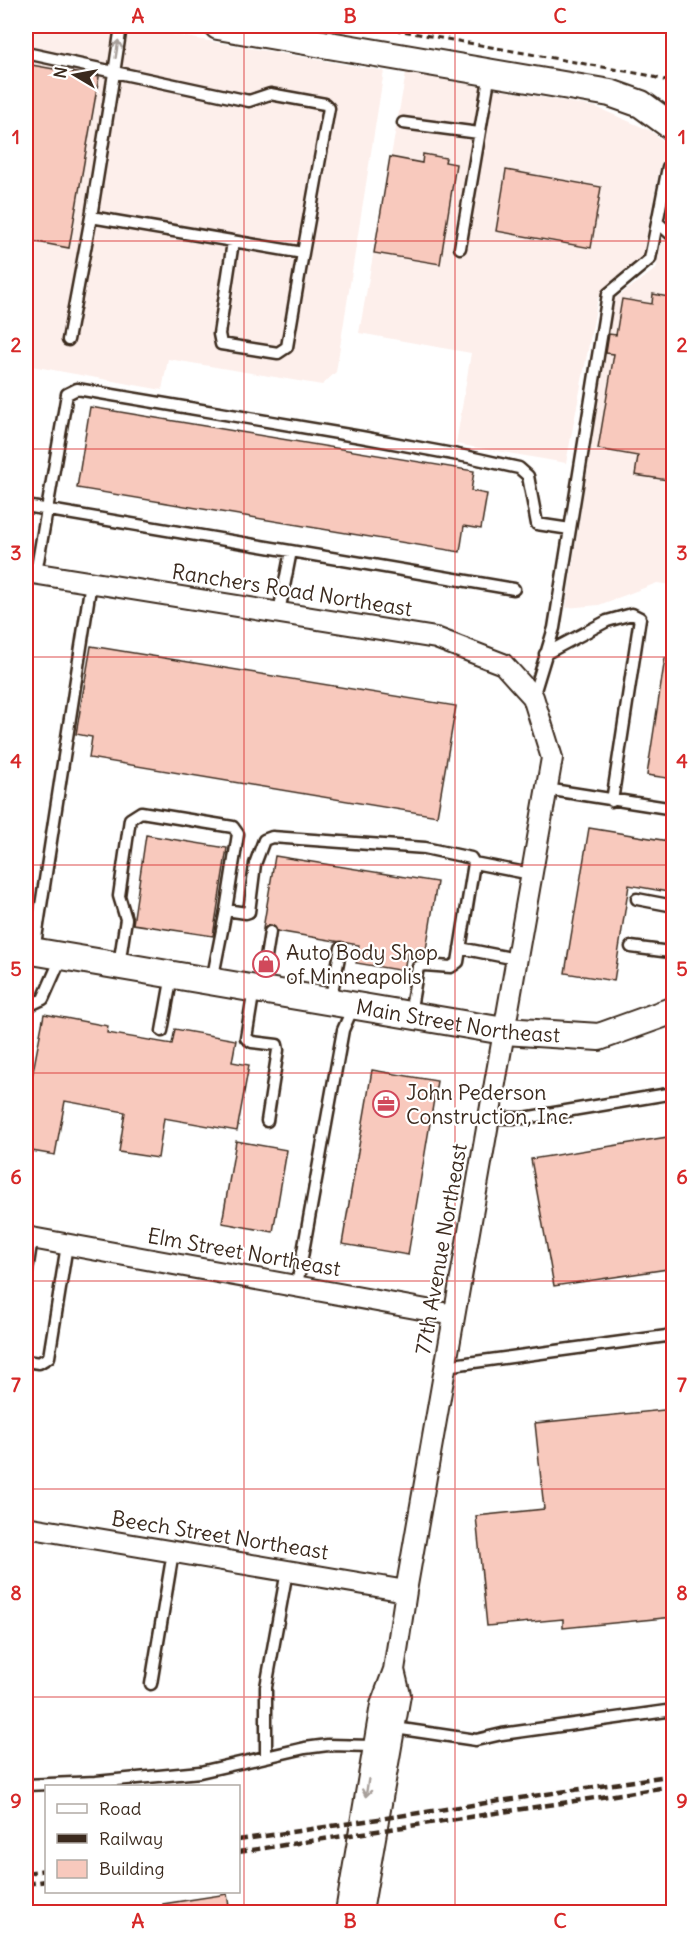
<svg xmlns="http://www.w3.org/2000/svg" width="699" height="1938" viewBox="0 0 699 1938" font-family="Delius,sans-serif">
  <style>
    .built { fill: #fdefeb }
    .building { fill: #f8c9bd; stroke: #3b2a1e; stroke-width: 1.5 }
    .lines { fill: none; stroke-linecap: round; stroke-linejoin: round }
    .service-casing { stroke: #3b2a1e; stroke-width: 15 }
    .minor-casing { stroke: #3b2a1e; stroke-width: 24 }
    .tertiary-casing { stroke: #3b2a1e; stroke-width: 30 }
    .path { stroke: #3b2a1e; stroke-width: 3; stroke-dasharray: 6 4.5; stroke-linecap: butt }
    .service { stroke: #fff; stroke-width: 10 }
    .minor { stroke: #fff; stroke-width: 20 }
    .tertiary { stroke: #fff; stroke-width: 26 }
    .rail { stroke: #3b2a1e; stroke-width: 4.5; stroke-dasharray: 9 4.5; stroke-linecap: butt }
    .oneway { stroke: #a79f9a }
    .grid { fill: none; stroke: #d62828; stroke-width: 1.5; stroke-opacity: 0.55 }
    .labels { text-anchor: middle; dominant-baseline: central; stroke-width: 4.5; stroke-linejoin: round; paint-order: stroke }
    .street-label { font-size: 21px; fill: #3b2a1e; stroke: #fff }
    .poi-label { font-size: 21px; fill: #3b2a1e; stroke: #fff; text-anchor: start }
    .neatline { fill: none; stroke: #d62828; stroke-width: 2 }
    .grid-label { font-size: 20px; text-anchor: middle; font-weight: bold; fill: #d62828 }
  </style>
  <rect width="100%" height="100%" fill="#fff"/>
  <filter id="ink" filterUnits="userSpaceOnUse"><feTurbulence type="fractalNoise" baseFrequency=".0167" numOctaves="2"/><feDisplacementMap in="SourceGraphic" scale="12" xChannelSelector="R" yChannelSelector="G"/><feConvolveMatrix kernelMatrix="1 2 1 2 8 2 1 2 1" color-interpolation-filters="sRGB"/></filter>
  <g filter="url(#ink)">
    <path class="built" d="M26,26H122L384,71L336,372L322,385L168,359L162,390L26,365Z
      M406,73L596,107L651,131L673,149L660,165L642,258L598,298L566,463L456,444L471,353L359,333Z
      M673,192V585L657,583L599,605L566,608L613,300L656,269Z"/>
    <path class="building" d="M26,64L99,77L69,248L26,240Z
      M423,154L446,158L445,162L456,164L440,264L374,253L390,157L422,163Z
      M506,170L601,187L591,248L496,231Z
      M653,294L674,298V481L635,475L638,456L598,449L614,354L606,353L609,334L616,335L622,299L652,304Z
      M90,407L474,471L471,491L487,494L481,529L464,526L460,552L77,488Z
      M91,646L456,706L437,816L89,758L92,737L76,734Z
      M665,658H674V779L647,775Z
      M589,828L674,842V893L629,885L614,981L565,973Z
      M146,835L227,848L213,936L133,924Z
      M275,856L437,882L425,956L407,953L404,971L356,963L359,945L277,931L275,927L271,925L263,929Z
      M44,1014L108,1026L107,1033L172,1044L175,1029L236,1040L232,1062L249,1065L237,1131L164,1118L158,1158L119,1152L125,1112L65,1101L55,1155L26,1150V1108Z
      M372,1070L437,1081L408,1255L342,1244Z
      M674,1136V1268L554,1286L531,1159Z
      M236,1141L287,1150L273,1232L222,1223Z
      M674,1409V1617L563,1628V1619L487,1626L476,1516L544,1509L535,1423Z
      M227,1894L230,1912H163V1904Z"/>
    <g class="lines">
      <defs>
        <path id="service" d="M26,53L249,101L270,94L325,104L329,108L303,253L91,217C101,153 112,90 121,26
          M403,123L479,133
          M657,222L674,237
          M233,242L219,334L221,344L278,353L287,347L303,253
          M460,248L490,73
          M68,340L91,217
          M26,506L514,589
          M36,573L67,394L77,389L361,437L469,457L519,468L528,476L537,524L570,529
          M279,612L291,551
          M545,654L607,621L632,614L640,618L612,801
          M533,697L554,628L608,294L650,259L668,167L674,162
          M546,789L674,809
          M474,863L531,874
          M637,899L674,906
          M631,947L670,952L674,955
          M460,948L516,959
          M34,951L91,582
          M119,965L126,919L119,896L130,819L141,812L233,827L238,834L226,910
          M212,981L226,910L246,913L249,912L255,864L264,840L272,837L425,848L471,858L474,863L458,962L451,967L424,965L418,967L410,1014
          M254,989L246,1038L252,1042L277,1045L278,1050L267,1121
          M261,989L270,932
          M330,1001L341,948
          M26,1007L43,999L62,956
          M162,1031L172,975
          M488,1118H524L674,1093
          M26,1277L32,1238
          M297,1285L343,1030L354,1005
          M26,1361L39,1363L49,1357L67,1245
          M445,1366L674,1335
          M151,1684L173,1552
          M395,1728L476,1740L502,1734L674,1710
          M266,1757V1687L287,1571
          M26,1785L96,1782L200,1772L305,1748L328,1745L373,1746"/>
        <path id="minor" d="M26,572L436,638L503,664L533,697L552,758L406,1591L394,1670L381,1705L346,1912
          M26,1237L454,1315
          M26,1527L406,1591
          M362,1912L400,1695L394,1670"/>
        <g id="tertiary">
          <path d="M218,26L610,93L641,104L674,128"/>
          <path id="s1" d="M26,950L504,1031L599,1037L674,1010"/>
        </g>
      </defs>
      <use href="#service" class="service-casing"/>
      <use href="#minor" class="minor-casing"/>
      <use href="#tertiary" class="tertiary-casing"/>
      <path class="path" d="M374,26L647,75L674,83"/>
      <use href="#service" class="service"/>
      <use href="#minor" class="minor"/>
      <use href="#tertiary" class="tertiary"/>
      <path class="rail" d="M238,1840L674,1775
        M238,1852L674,1786
        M26,1873L46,1870
        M26,1884L46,1881"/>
    </g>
    <defs><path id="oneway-shaft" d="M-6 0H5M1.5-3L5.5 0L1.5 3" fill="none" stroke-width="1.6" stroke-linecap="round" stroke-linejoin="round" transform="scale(1.5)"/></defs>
    <g class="oneway">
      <use href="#oneway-shaft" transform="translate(117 49) rotate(-81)"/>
      <use href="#oneway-shaft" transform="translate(367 1788) rotate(99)"/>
    </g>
  </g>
  <path class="grid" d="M244,26V1912M455,26V1912M26,241H674M26,449H674M26,657H674M26,865H674M26,1073H674M26,1281H674M26,1489H674M26,1697H674"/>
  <defs>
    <symbol id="shop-ring" viewBox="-11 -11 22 22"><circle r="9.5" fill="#fff" stroke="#d1495b" stroke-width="1.5"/><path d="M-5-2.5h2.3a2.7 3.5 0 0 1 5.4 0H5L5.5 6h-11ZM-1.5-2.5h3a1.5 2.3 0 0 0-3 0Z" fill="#d1495b"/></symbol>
    <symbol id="office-ring" viewBox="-11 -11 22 22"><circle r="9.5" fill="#fff" stroke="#d1495b" stroke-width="1.5"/><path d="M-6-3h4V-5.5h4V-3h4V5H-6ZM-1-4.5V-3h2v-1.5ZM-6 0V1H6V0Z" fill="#d1495b"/></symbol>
  </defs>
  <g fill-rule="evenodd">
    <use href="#shop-ring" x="251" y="949" width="30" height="30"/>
    <use href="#office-ring" x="371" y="1089" width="30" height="30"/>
  </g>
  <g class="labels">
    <g class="street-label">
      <text transform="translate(292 590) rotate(9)">Ranchers Road Northeast</text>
      <text stroke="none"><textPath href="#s1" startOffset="438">Main Street Northeast</textPath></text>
      <text transform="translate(441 1249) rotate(-80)">77th Avenue Northeast</text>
      <text transform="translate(244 1252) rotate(10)">Elm Street Northeast</text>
      <text transform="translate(220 1535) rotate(9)">Beech Street Northeast</text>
    </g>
    <g class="poi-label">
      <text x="286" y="952">Auto Body Shop<tspan x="286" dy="24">of Minneapolis</tspan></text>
      <text x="406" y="1092">John Pederson<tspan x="406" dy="24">Construction, Inc.</tspan></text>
    </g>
  </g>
  <rect width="699" height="1938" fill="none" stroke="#fff" stroke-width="66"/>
  <rect x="45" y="1785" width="195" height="108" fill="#ffffff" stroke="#b1aaa5" stroke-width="1.5"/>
  <rect x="57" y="1804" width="30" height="9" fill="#ffffff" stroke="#b1aaa5" stroke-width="1.5"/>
  <text x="99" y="1815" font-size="18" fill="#3b2a1e">Road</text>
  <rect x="57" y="1834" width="30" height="9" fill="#3b2a1e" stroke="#b1aaa5" stroke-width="1.5"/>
  <text x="99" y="1845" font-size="18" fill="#3b2a1e">Railway</text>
  <rect x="57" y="1860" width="30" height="18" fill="#f8c9bd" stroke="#b1aaa5" stroke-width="1.5"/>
  <text x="99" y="1875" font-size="18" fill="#3b2a1e">Building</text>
  <g transform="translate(75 75) rotate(280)" stroke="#ffffff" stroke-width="4.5" paint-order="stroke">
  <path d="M0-4.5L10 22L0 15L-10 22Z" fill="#3b2a1e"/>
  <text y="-9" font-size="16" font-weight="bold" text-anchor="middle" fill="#3b2a1e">N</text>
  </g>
  <rect x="33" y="33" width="633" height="1872" class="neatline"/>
  <g class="grid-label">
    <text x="138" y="23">A</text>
    <text x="350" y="23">B</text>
    <text x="560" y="23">C</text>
    <text x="16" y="144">1</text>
    <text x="682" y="144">1</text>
    <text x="16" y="352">2</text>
    <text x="682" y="352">2</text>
    <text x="16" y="560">3</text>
    <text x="682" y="560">3</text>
    <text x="16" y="768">4</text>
    <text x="682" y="768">4</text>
    <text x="16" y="976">5</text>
    <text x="682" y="976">5</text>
    <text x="16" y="1184">6</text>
    <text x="682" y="1184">6</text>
    <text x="16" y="1392">7</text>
    <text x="682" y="1392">7</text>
    <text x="16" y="1600">8</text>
    <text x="682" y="1600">8</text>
    <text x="16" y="1808">9</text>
    <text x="682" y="1808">9</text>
    <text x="138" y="1928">A</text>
    <text x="350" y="1928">B</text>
    <text x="560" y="1928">C</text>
  </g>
</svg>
